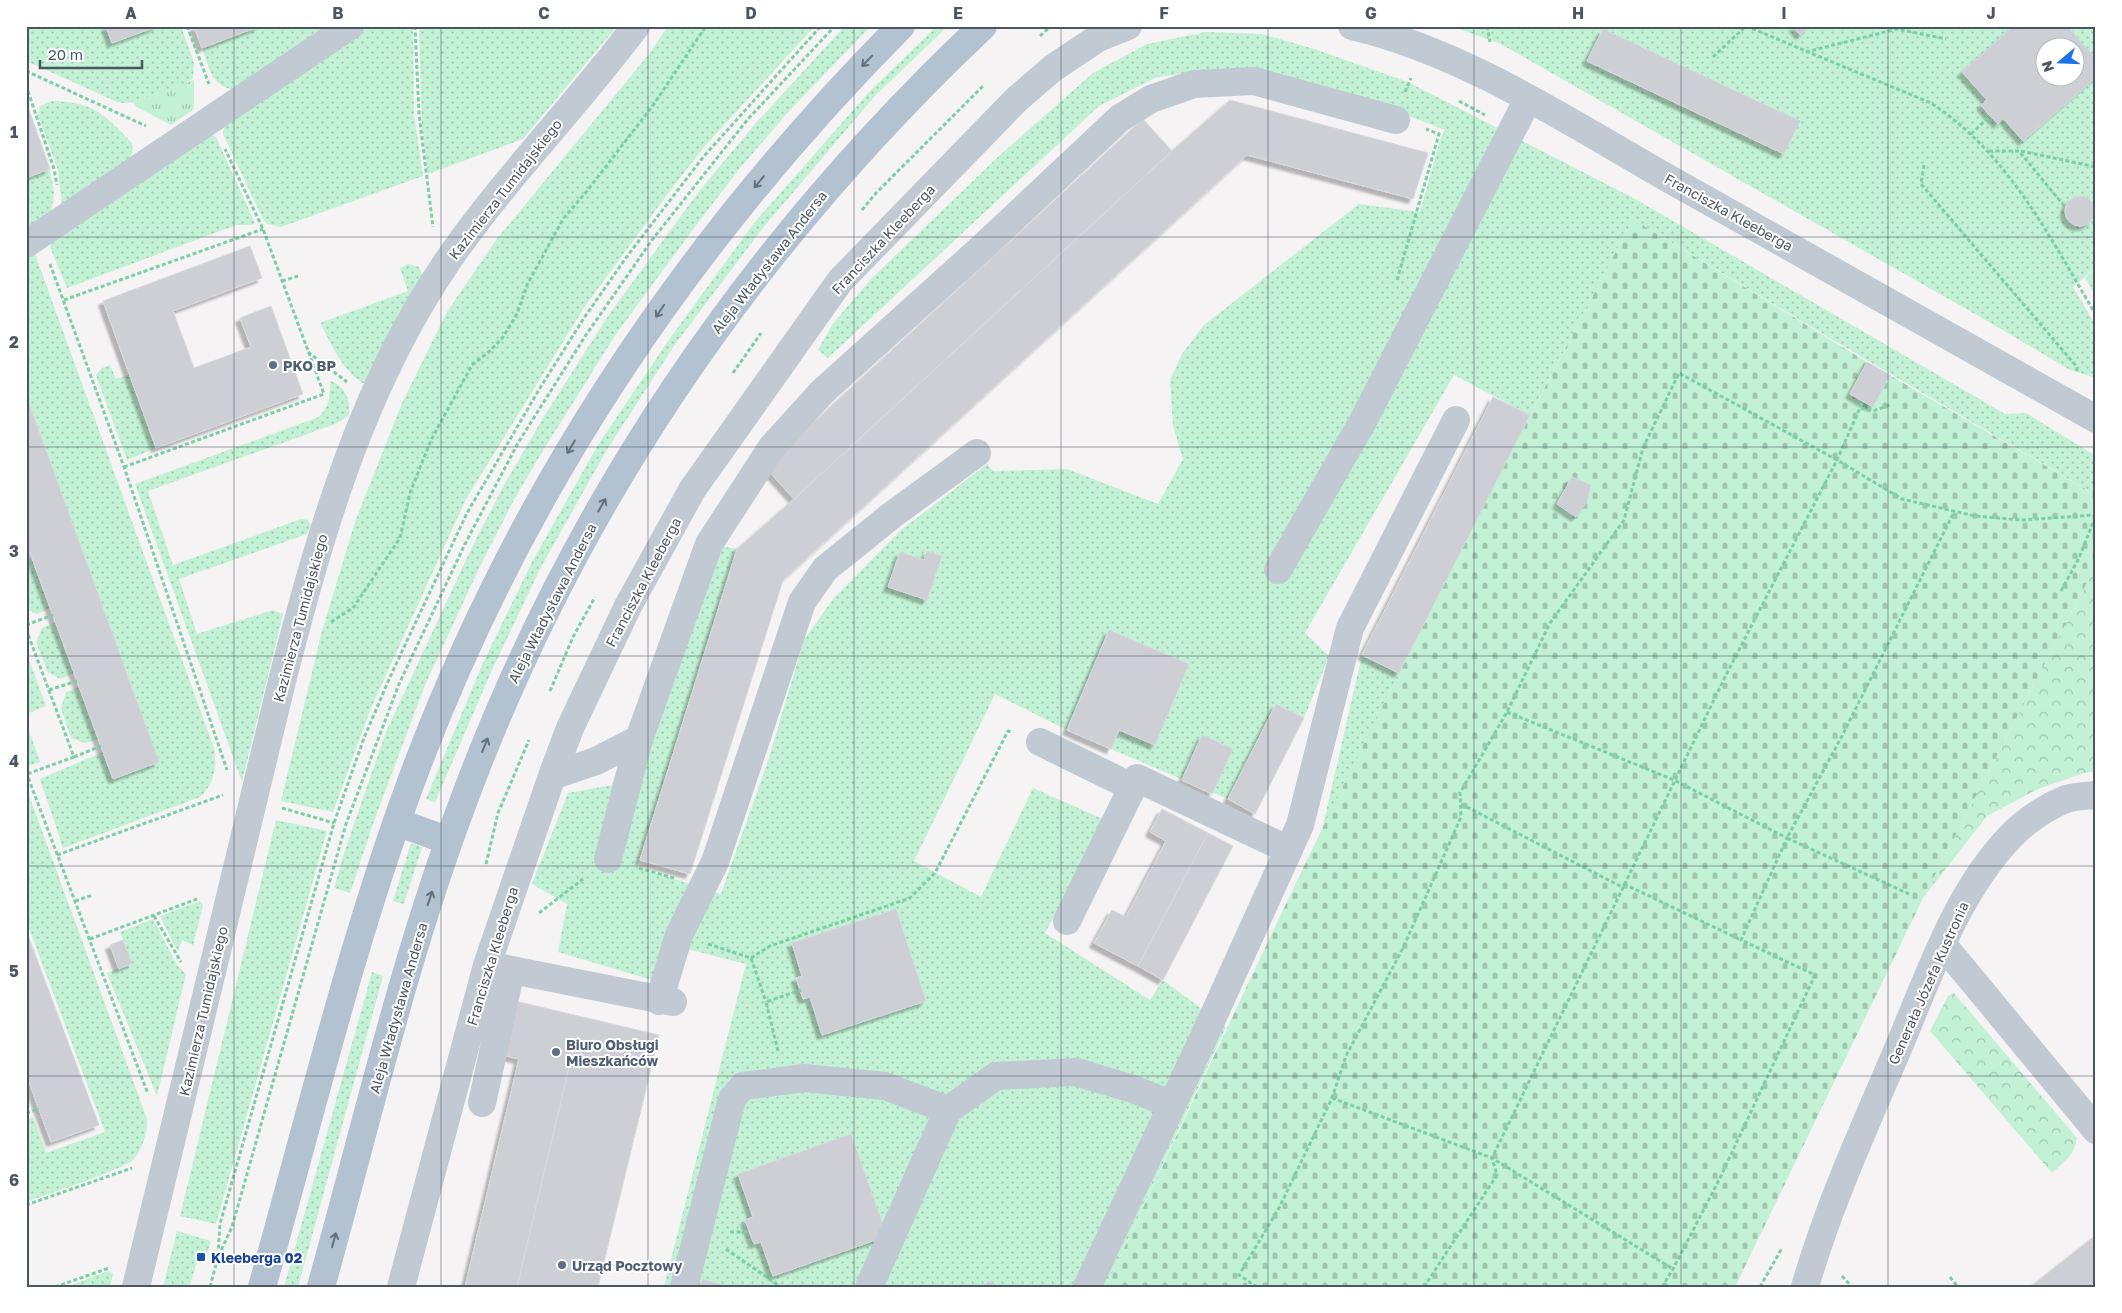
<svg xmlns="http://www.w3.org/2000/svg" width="2122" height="1313" viewBox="0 0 2122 1313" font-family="'Golos Text',sans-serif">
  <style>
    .grass { fill: url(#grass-dots); fill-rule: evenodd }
    .forest { fill: url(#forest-crowns) }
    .cemetery { fill: url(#cemetery-stones) }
    .park { fill: url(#park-tufts) }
    .building { fill: #cdcfd5; stroke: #d7d9de; fill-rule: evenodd; filter: url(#shadow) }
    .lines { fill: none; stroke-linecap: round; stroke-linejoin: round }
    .path { stroke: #7ad0a6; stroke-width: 3; stroke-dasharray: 4 2.5; stroke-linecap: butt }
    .minor { stroke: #c1cad2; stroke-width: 28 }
    .major { stroke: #b3c2d1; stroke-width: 28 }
    .oneway { stroke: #64717d }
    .grid { fill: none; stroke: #4a5661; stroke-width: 1; stroke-opacity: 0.55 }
    .service-dot { fill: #5c6f8a; stroke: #fff; stroke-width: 2 }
    .transit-dot { fill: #1a4fb4; stroke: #fff; stroke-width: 2 }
    .labels { text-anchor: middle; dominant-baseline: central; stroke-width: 4; stroke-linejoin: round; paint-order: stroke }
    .street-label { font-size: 14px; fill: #4a5661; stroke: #fff }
    .service-label { font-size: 14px; font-weight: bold; fill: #4e5e75; stroke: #fff; text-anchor: start }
    .transit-label { font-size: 14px; font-weight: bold; fill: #164399; stroke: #fff; text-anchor: start }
    .neatline { fill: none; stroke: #4a5661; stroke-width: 2 }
    .grid-label { font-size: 16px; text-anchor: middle; font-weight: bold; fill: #4a5661 }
  </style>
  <defs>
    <pattern id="grass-dots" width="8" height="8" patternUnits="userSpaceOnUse" patternTransform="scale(1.25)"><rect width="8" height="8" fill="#c3f1d5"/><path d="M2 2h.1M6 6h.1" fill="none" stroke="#a0c6b0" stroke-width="1.8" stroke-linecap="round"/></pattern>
    <pattern id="forest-crowns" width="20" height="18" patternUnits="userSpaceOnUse" patternTransform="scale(1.25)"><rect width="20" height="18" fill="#c3f1d5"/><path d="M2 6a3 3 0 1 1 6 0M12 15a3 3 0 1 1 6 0" fill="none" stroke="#a0c6b0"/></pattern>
    <pattern id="cemetery-stones" width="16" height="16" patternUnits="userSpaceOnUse" patternTransform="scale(1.25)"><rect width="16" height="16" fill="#c3f1d5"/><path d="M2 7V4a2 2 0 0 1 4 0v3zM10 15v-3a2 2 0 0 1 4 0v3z" fill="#a0c6b0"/></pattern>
    <pattern id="park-tufts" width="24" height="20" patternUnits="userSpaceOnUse" patternTransform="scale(1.25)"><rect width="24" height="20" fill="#c3f1d5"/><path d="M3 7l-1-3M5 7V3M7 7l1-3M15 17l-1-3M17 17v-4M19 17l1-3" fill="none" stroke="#a0c6b0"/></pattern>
    <filter id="shadow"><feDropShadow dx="-4.5" dy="4.5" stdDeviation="1" flood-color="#0004"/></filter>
  </defs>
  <rect width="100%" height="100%" fill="#f5f3f3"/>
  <path class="grass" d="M26,26H106L112,43L158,26H181L194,63L193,78L186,83L134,102L124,103L117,102L26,61Z
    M260,26H334L237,91C210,85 211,71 202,48Z
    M370,26H413L414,114L423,176L281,227L267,224L263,219L223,134L225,123Z
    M419,26H617L523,139L428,174L422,127Z
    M668,26H815L704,147L672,188L585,306L466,499L370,710L333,812L281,801L322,631L355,522L403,401L447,312L496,240L649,54Z
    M845,26H871L790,110L740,168L697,224L616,334L539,457L515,498L481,564L425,685L374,821L350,893L334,888L345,850L386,732L472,547L503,487L543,418L608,316L700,190L756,123Z
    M937,26H948L874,97L762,229L676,343L606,451L541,567L492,670L435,802L426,799L482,665L532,562L598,445L668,341L754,223L869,92Z
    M1450,26H2096V267L2073,287L2096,326V378L2070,370L1996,326L1499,43ZM2044,48H2074V78H2044Z
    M1206,32L1262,34L1314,49L1408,82L1637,200L2005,414L2026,413L2096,456V495L1833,340L1633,219L1530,415L1454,375L1305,633L1329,656L1304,718L1276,704L1228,799L1067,730L995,694L914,861L981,897L1033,788L1105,820L1045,933L1150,1000L1163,980L1226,1027L1106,1287H664L746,964L687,949L655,981L558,952L567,904L532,884L568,793L612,785L647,679L709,544L737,549L637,867L721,894L768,761L804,640L833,599L900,531L987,464L993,471L1067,469L1158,504L1183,459L1173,426L1170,380L1182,354L1204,325L1359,204L1420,212L1441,137L1445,130L1386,107L1227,69L1157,77L1099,106L828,358L818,350L832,325L871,279L999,156L1093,73L1147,44Z
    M52,101C94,102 104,114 131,142L133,147L130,161L62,206L58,170L38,115L40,106Z
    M209,134L216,137L255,223L252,225H236L67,288L50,247L53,238Z
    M50,169L54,192L51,214L26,230V178Z
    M35,254L214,748C217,767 215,783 200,797L63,848L40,779L103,752L113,779L159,762L26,395V256Z
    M409,264L419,267L422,275L394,325L366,385C342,371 333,347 320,323L408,291L400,268Z
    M110,365L116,379L130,374L156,448L127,460L96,375L102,368Z
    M330,381C345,385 351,401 349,415L338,423L148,491L173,565L301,519L308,520L311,525L307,534L179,579L197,634L273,610L283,614L242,782L135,484L319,417C330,405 330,397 330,381Z
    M32,557L51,608L37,614L26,609V559Z
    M56,622L75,673L60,679L48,672L36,643L42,628Z
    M26,651L46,706L26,714Z
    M1362,655L1399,673L1322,830Z
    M79,687L99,739L85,743L71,738L61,708L66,692Z
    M26,722L40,762L30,766L26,755Z
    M26,787L147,1119C147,1133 143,1148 134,1159C126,1169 44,1195 26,1202V1120L33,1117L46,1153L105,1132L26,920Z
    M276,820L327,831L216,1224L180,1216Z
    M411,843L422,847L404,904L393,901Z
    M200,901L203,906L193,945L182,940L178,952L160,916Z
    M153,919L177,965L186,974L157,1096L107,973L132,963L120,932Z
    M372,972L383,976L298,1287H284Z
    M177,1231L211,1241L207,1254L200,1253L189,1287H163Z
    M108,1271L113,1274L110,1287H66Z"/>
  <path class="forest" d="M2096,267V296L2085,278Z
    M2096,565V771L2084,773L2038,789L1987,816L1923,898Z
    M1954,993L2077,1138C2075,1155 2064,1162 2052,1173L1930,1031L1948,996Z"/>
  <path class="cemetery" d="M1633,219L1867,362L2096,495V565L1923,898L1735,1287H1106C1202,1081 1298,874 1400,671C1476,519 1554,369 1633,219Z"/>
  <path class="park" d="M194,80V109L171,125L135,106L134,102Z"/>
  <path class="building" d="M106,26H158L112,43Z
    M194,26H260L202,48Z
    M1793,26H1810L1800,35Z
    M2014,26H2067L2096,59V77L2023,141L2003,118L1998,124L1990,116L1981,105L1987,100L1962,72ZM2044,48H2074V78H2044Z
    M1603,29L1800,121L1784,154L1587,61Z
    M1230,100L1428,153L1413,199L1247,155L783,580L690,874L640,860L737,549L794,499L1172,151Z
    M29,110L50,169L26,178V111Z
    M1143,119L1172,151L794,499L765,467Z
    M2065 211a15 15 0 1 1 30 0a15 15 0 1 1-30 0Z
    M250,246L262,278L173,311L194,368L251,347L240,318L271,306L303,394L156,448L103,301Z
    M1867,362L1890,375L1873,407L1850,394Z
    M26,395L159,762L113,779L26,542Z
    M1493,397L1530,415L1399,673L1362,655Z
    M1572,477L1591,485L1587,502L1576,517L1557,504Z
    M927,551L942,556L927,600L888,587L900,552L924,560Z
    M1109,630L1189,664L1155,745L1119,730L1111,749L1067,730Z
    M1276,704L1304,718L1255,814L1228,799Z
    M1202,735L1233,749L1212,794L1182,780Z
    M1162,809L1208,833L1138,966L1094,943L1112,910L1126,917L1166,841L1150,832Z
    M1208,833L1233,846L1163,980L1138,966Z
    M896,909L926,1001L822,1035L810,997L803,999L796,978L802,976L792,943Z
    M26,930L99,1125L51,1142L26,1074Z
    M123,940L132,963L119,969L110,945Z
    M515,1001L659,1035L653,1060L575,1042L517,1287H465L519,1059L502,1055Z
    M575,1042L653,1060L598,1287H517Z
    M851,1134L887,1236L773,1276L761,1242L754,1244L745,1220L753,1217L738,1174Z
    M2096,1235V1287H2030Z
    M703,1279L731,1287H700Z
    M988,1281L1000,1287H985Z"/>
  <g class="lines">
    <path class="path" d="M187,26L209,84
      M415,26L419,114L433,227
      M1487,26L1490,42
      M1040,36L1051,26
      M1806,52L1897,29L1946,39
      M1713,57L1746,26L1931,103C2009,154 2050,238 2096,315
      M26,71L146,126
      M26,85L54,169L57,185
      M1405,92L1411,78
      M1459,101L1485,115
      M1971,134L1990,116
      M1989,151H2019L2065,207
      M2021,151L2096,167
      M1924,165L1921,184L2077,367V372
      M862,210L876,193L983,86
      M50,264L124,467L227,770
      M1397,280L1439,134L1426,129
      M282,281L298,276
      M64,300L263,229
      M308,352L347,382
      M733,373L761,333
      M1861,408L1873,411L1890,405
      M124,467L324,394L263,229L225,149
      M26,551L29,550
      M2061,591L2079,558L2096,515
      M331,622L353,608L400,538L410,493L431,440L472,365L490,351L503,337L517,314L527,285L563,219L587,191L654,104L706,26
      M26,625L53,615
      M26,629L74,757L27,774
      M49,690L77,681
      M550,691L573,637L595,597
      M1507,712L1674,780L1787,838L1741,940L1815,975L1720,1178L1673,1269L1662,1287
      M74,757L101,746
      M26,772L148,1094
      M1461,804L1622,887
      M282,808L334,823
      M57,855L223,795
      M486,864L498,813L529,740
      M639,868L674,878
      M1624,884L1741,940
      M1909,894L1787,838L1842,736L1954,512
      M75,901L93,895
      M539,913L583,879
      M154,916L181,962
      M90,939L197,899
      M708,944L751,958L766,1002
      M751,958L770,946L910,898L935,873L1008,731L1011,732
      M778,1051L766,1002L801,990
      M1332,1098L1492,1158L1673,1269
      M26,1113L39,1109
      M26,1205L132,1168
      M730,1232H749
      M726,1249L781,1287
      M218,1255L220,1224L334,823L364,738L390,677L467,513L540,388L584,318L628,255L704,156L821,26
      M1842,1276L1852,1287
      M1950,1277L1958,1287
      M55,1287L109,1268
      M210,1287L218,1257L232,1227L346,824L399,684L465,544L518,443L586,335L652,240L748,119L835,26
      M1257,1287L1239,1275L1279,1208L1332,1098L1346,1056L1403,948L1461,817L1460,793L1507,712L1550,623L1624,520L1643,448L1679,373L1837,460L1902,499L1975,516L2021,520L2096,515
      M1424,1287L1497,1175L1492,1158L1726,675L1837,460L1863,401
      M1760,1287L1782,1248"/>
    <path class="minor" d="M1352,26C1461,51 1568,121 1664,176C1808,257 1952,338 2096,419
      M26,244L350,26
      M1278,570L1363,421L1528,99
      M1040,742L1132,787
      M552,776L596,761L639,739L709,544L772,447L822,392L986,244L1120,118L1151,99L1194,84L1254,81L1396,120
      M608,859L639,739
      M1067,921L1137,778L1289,850
      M1943,945L2096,1130
      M487,965L673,1002
      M659,1001L679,935L715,862L802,602L825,569L892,515L977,453
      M482,1103L511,970
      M948,1110L996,1076L1076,1072L1133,1089L1171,1104
      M136,1287L283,677C321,531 362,385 449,259C506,177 576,106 636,26
      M401,1287L487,965L552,776L570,728L628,606L692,490L840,281L1016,100L1053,68L1098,38L1128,26
      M684,1287L732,1099L743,1086L804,1078L885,1086L948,1110L869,1287
      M1087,1287L1202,1041L1300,825L1350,628L1456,420
      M1805,1287C1829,1203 1866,1124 1900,1044C1930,973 1956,894 2010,837C2024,822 2046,807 2066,799C2075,796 2086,796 2096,795"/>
    <path class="major" d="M397,822L449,841
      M262,1287C310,1118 350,947 411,782C517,495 686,243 901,26
      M321,1287C366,1126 403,962 462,805C573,505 751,245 983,26"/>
  </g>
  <defs><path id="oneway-shaft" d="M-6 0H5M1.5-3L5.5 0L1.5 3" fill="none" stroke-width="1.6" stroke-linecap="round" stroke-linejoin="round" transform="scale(1.25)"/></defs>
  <g class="oneway">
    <use href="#oneway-shaft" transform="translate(867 61) rotate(134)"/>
    <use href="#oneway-shaft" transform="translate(759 182) rotate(130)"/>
    <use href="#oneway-shaft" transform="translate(660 311) rotate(124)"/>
    <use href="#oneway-shaft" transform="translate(571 447) rotate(121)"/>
    <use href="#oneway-shaft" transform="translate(602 505) rotate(-60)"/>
    <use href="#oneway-shaft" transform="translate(485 745) rotate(-68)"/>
    <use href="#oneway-shaft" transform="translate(430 898) rotate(-72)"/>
    <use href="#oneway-shaft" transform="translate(334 1240) rotate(-75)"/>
  </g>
  <path class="grid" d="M234,26V1287M441,26V1287M648,26V1287M854,26V1287M1061,26V1287M1268,26V1287M1474,26V1287M1681,26V1287M1888,26V1287M26,237H2096M26,447H2096M26,656H2096M26,866H2096M26,1076H2096"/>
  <g class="service-dot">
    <circle cx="273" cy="365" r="5"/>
    <circle cx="556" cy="1052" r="5"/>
    <circle cx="562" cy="1265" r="5"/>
  </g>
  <rect class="transit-dot" x="196" y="1252" width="10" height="10" rx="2.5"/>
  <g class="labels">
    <g class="street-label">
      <text transform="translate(505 189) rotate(-52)">Kazimierza Tumidajskiego</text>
      <text transform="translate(1729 212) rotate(29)">Franciszka Kleeberga</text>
      <text transform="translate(883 239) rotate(-47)">Franciszka Kleeberga</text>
      <text transform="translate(769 262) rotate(-52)">Aleja Władysława Andersa</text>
      <text transform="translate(643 582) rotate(-62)">Franciszka Kleeberga</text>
      <text transform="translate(552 603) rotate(-63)">Aleja Władysława Andersa</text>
      <text transform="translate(300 618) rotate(-75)">Kazimierza Tumidajskiego</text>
      <text transform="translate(492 956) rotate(-73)">Franciszka Kleeberga</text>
      <text transform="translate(1928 983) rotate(-66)">Generała Józefa Kustronia</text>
      <text transform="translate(398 1008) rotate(-74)">Aleja Władysława Andersa</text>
      <text transform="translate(203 1011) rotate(-77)">Kazimierza Tumidajskiego</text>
    </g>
    <g class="service-label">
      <text x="283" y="365">PKO BP</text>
      <text x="566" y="1044">Biuro Obsługi<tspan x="566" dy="16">Mieszkańców</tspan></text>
      <text x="572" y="1265">Urząd Pocztowy</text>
    </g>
    <g class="transit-label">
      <text x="211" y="1257">Kleeberga 02</text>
    </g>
  </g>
  <rect width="2122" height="1313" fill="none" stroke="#ffffff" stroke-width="55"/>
  <g transform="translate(2060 62) rotate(251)"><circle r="24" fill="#ffffff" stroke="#b7bbc0"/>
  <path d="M0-4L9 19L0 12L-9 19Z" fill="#1a73e8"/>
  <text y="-8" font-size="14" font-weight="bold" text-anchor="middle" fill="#4a5661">N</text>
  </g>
  <path d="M40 60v8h102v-8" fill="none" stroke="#4a5661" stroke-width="2.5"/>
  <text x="48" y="60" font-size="15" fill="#4a5661" stroke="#ffffff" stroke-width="4" paint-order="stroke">20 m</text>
  <rect x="28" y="28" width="2066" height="1258" class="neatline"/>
  <g class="grid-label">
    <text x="131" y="19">A</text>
    <text x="338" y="19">B</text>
    <text x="544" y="19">C</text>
    <text x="751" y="19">D</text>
    <text x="958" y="19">E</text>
    <text x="1164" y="19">F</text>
    <text x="1371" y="19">G</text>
    <text x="1578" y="19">H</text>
    <text x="1784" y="19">I</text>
    <text x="1991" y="19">J</text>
    <text x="14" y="138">1</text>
    <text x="14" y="348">2</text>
    <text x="14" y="557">3</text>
    <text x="14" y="767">4</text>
    <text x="14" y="977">5</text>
    <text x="14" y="1186">6</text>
  </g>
</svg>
